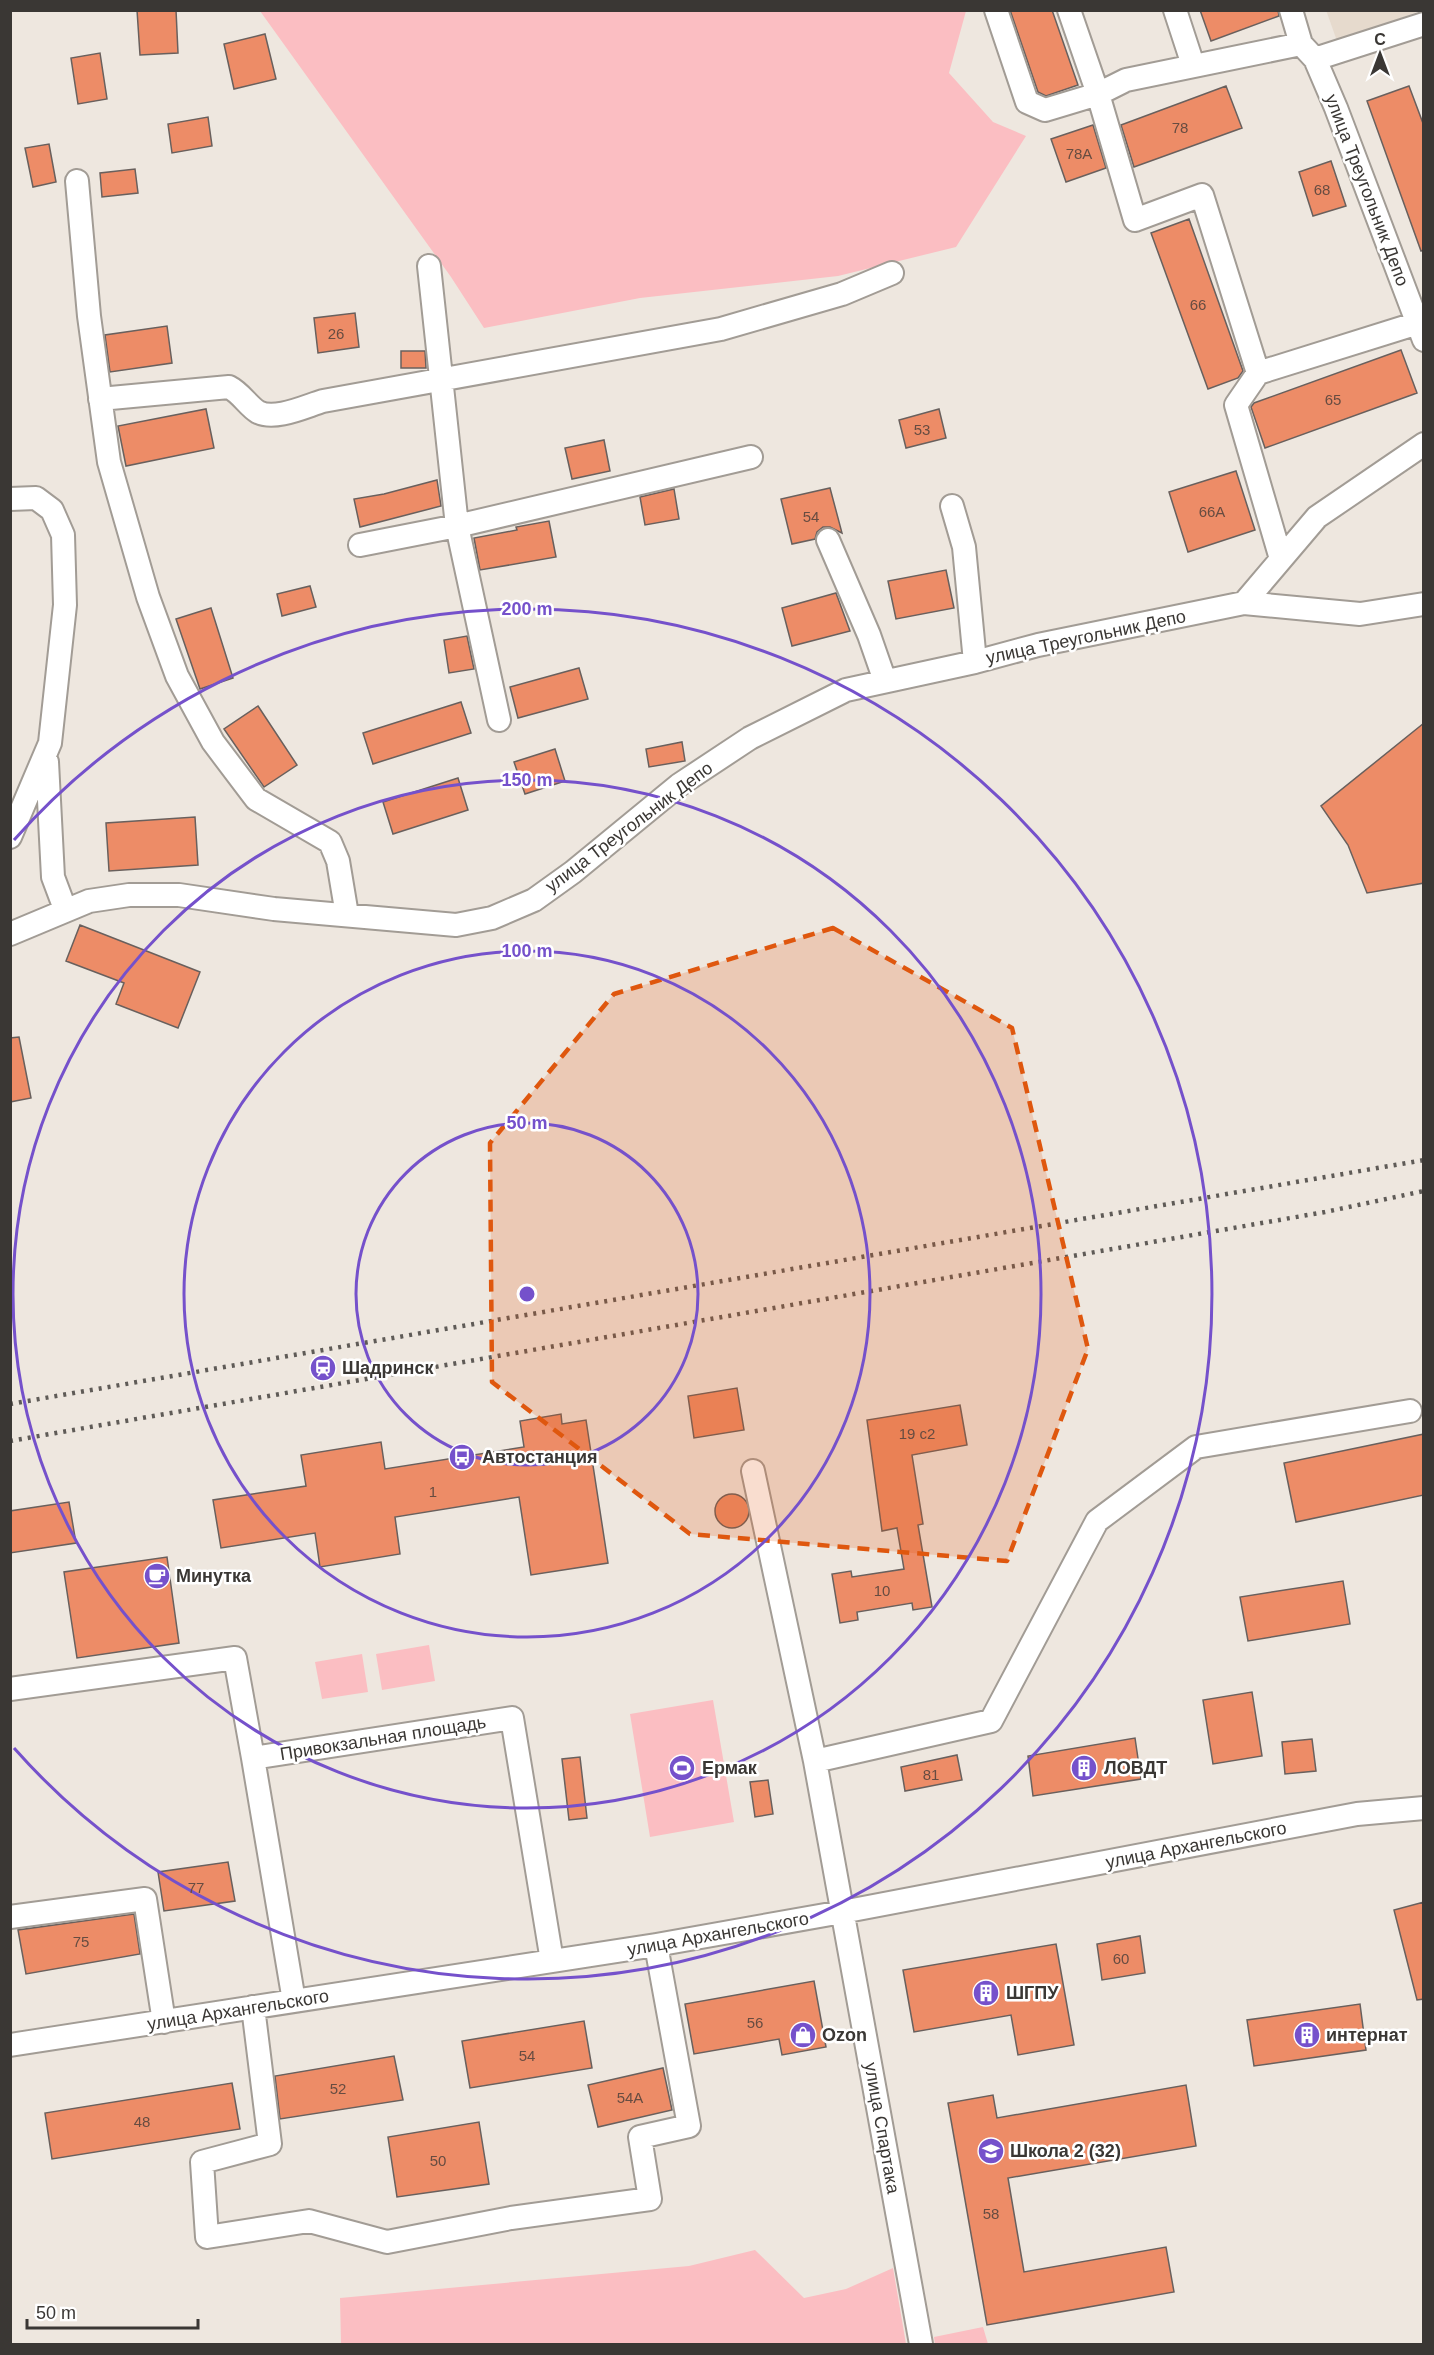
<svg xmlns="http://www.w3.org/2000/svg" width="1434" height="2355" viewBox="0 0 1434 2355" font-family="Helvetica,sans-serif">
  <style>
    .built { fill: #e6dacd }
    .green { fill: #fbbec2 }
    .building { fill: #ed8c67; stroke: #69605d; stroke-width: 1.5 }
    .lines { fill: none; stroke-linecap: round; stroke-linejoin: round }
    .minor-casing { stroke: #a29c95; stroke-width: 26 }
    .minor { stroke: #fff; stroke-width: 22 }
    .rail { stroke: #5f5b57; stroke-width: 4.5; stroke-dasharray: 3 6; stroke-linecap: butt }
    .marked { fill: #df570e; fill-opacity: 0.2; stroke: #df570e; stroke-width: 4.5; stroke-dasharray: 12 8; stroke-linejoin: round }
    .ring { fill: none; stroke: #7551cb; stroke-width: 3 }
    .labels { text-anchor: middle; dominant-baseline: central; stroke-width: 5; stroke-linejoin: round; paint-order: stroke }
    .number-label { font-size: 15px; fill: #674c41 }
    .street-label { font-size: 18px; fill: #3a3734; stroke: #fff }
    .poi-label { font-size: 18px; font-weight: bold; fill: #3a3734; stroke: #fff; text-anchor: start }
    .centre { fill: #7551cb; stroke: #fff; stroke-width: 3 }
    .ring-label { font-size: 18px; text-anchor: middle; font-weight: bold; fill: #7551cb; stroke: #fff; stroke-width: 5; stroke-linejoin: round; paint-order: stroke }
  </style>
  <rect width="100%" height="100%" fill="#eee7df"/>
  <path class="built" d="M1326,10L1420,11L1337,41Z"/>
  <path class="green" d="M260,11H966L949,73L993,122L1026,136L956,247L838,276L640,298L484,328L451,277Z
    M429,1645L435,1681L382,1690L376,1654Z
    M362,1654L368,1692L322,1699L315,1662Z
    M713,1700L734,1822L650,1837L630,1714Z
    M755,2250L804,2298L846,2289L893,2268L906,2344H341L340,2298L689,2266Z
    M983,2327L988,2344H935L934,2337Z"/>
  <path class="building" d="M137,10H176L178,53L140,55Z
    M1010,10H1052L1078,85L1046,96L1038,92Z
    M1200,10H1278L1279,16L1211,41Z
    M265,34L276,79L234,89L224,44Z
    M100,53L107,99L78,104L71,58Z
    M1226,86L1242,128L1134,167L1121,125Z
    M1409,86L1424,126V250L1421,251L1367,101Z
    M208,117L212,146L172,153L168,124Z
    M1093,125L1106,168L1066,182L1051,139Z
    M49,144L56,182L33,187L25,148Z
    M1331,161L1346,206L1313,216L1299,172Z
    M135,169L138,193L102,197L100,173Z
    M1189,219L1243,371L1238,378L1208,389L1151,233Z
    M355,313L359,347L318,353L314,318Z
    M167,326L172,363L110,372L105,335Z
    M1401,350L1417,393L1265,448L1251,407L1254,403Z
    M401,351H425L426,368H401Z
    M206,409L214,448L126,466L118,426Z
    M939,409L946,438L906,448L899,420Z
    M604,440L610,471L572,479L565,448Z
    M1236,471L1255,530L1188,552L1169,492Z
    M437,480L441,506L360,527L354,499L384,494Z
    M830,488L842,533L830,527H823L817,532L815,539L792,544L781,499Z
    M674,489L679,519L645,525L640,497Z
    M549,521L556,557L480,570L474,538L517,530L516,527Z
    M946,570L954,608L896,619L888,581Z
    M310,586L316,607L282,616L277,594Z
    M836,593L850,631L792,646L782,608Z
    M211,608L233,678L200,689L176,619Z
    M467,636L474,669L449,673L444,640Z
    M579,668L588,699L518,718L510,687Z
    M461,702L471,733L373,764L363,733Z
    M258,706L297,765L264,787L224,729Z
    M1424,723V883L1367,893L1348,845L1321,806Z
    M682,742L685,761L649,767L646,749Z
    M555,749L565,781L525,794L514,762Z
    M458,778L468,810L393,834L383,802Z
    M195,817L198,865L109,871L106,823Z
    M80,925L200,972L178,1028L116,1004L124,983L66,961Z
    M19,1037L31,1098L10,1102V1038Z
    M737,1388L744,1430L694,1438L688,1396Z
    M960,1405L967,1445L912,1455L923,1524L918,1525L932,1607L913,1610L912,1603L857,1612L858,1620L840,1623L832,1574L851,1571L852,1577L904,1569L897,1528L882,1531L867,1420Z
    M561,1414L562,1424L586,1420L608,1563L531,1575L519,1497L395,1517L400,1554L320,1567L315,1533L221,1548L213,1500L306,1486L301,1455L381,1442L385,1469L524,1447L520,1421Z
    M1424,1434V1495L1296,1522L1284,1463Z
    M715 1511a17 17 0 1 1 34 0a17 17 0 1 1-34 0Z
    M69,1502L76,1543L10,1553V1511Z
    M167,1557L179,1643L77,1658L64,1572Z
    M1343,1581L1350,1624L1248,1641L1240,1597Z
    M1252,1692L1262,1756L1213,1764L1203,1700Z
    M1135,1738L1141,1779L1033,1796L1028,1756Z
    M1312,1739L1316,1771L1285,1774L1282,1742Z
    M957,1755L962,1780L905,1791L901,1767Z
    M580,1757L587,1818L569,1820L562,1759Z
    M768,1780L773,1814L755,1817L750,1782Z
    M228,1862L235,1901L164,1911L158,1872Z
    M1424,1902V1999L1417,2000L1394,1910Z
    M134,1914L140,1954L26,1974L18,1930Z
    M1140,1936L1145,1973L1102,1980L1097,1944Z
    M1056,1944L1074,2045L1018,2055L1011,2015L914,2032L903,1970Z
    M814,1981L826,2047L782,2055L779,2039L694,2054L685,2004Z
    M1360,2004L1366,2050L1254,2066L1247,2020Z
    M584,2021L592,2068L470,2088L462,2041Z
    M394,2056L403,2100L280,2119L275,2076Z
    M663,2068L672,2110L598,2127L588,2085Z
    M232,2083L240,2129L52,2159L45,2113Z
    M1186,2085L1196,2146L1008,2178L1024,2272L1166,2247L1174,2292L987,2325L948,2103L993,2095L997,2118Z
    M479,2122L489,2184L397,2197L388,2137Z"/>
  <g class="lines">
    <defs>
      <path id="minor" d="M996,10L1027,102L1045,110L1098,94L1126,80L1301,44
        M1069,10L1098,94L1135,220L1202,195L1258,373L1418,323
        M1175,10L1193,65
        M1291,10L1301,44L1315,59L1336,108L1424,340
        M1315,59L1424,24
        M77,181L89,316L109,462L148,597L177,676L213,742L256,799L330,842L338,861L347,915
        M429,266L457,526L499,720
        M1258,373L1236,405L1281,559
        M100,399L229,387C241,393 248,406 258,412C275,421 306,406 323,401L721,329L842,294L892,273
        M10,499L36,498L52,510L63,535L65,605L50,743L10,837
        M952,506L964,547L975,662
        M828,540L869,635L885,681
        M360,545L457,526L751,457
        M1244,603L1360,614L1424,604
        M47,762L53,877L65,909
        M10,934L89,901L129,895H179L274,909L456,925L492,918L534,900L573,872L679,785L750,738L846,690L975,662L1038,645L1244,603L1317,517L1424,444
        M753,1471L815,1761L921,2344
        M10,1689L235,1658L253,1758
        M815,1761L991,1721L1097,1521L1196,1447L1410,1411
        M10,1917L145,1899L164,2022
        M294,2001L253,1758L512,1718L552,1961
        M253,2007L270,2144L202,2162L207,2237L309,2221L387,2242L511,2218L650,2199L640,2137L689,2126L656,1945
        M10,2045L656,1945L842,1912L1357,1814L1424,1808"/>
    </defs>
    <use href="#minor" class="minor-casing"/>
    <use href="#minor" class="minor"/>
    <path class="rail" d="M10,1404L1424,1160
      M10,1441L1325,1212L1424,1191"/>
  </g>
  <path class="marked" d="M833,928L1012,1028L1088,1349L1007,1561L690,1534L492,1382L490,1143L614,994Z"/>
  <g class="ring">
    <circle cx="527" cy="1294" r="171"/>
    <circle cx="527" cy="1294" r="343"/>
    <circle cx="527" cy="1294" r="514"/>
    <path d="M14 840A685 685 0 1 1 14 1748"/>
  </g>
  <defs>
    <symbol id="station-disc" viewBox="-11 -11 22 22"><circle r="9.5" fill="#7551cb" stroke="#fff"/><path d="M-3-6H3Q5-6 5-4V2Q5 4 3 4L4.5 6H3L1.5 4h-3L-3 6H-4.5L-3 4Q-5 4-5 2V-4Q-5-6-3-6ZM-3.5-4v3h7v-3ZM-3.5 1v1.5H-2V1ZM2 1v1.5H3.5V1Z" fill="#fff"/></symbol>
    <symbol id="bus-disc" viewBox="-11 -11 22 22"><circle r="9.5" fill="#7551cb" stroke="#fff"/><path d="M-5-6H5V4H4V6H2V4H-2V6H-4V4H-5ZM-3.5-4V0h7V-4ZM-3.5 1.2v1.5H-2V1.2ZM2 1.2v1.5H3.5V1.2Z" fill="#fff"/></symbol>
    <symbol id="cafe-disc" viewBox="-11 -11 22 22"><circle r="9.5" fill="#7551cb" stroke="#fff"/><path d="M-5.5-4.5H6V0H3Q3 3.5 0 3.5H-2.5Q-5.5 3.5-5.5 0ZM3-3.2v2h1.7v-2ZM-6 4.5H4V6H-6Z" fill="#fff"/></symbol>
    <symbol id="stadium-disc" viewBox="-11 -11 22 22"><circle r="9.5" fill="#7551cb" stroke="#fff"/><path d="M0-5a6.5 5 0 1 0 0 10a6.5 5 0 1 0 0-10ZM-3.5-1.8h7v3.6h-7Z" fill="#fff"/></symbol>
    <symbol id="building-disc" viewBox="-11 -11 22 22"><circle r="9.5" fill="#7551cb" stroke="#fff"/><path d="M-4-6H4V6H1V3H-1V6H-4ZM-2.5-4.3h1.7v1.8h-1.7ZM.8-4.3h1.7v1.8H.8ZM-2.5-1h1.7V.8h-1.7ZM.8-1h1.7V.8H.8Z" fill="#fff"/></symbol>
    <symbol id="shop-disc" viewBox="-11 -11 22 22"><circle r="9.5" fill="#7551cb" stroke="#fff"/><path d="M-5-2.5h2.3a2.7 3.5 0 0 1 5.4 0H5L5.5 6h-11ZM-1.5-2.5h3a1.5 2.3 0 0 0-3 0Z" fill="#fff"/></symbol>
    <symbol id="school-disc" viewBox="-11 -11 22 22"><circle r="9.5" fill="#7551cb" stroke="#fff"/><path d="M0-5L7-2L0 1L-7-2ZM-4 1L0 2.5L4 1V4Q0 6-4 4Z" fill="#fff"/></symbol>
  </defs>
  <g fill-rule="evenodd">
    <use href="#station-disc" x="308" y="1353" width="30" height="30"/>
    <use href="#bus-disc" x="447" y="1442" width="30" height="30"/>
    <use href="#cafe-disc" x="142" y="1561" width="30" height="30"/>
    <use href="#stadium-disc" x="667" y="1753" width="30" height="30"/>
    <use href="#building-disc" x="1069" y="1753" width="30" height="30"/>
    <use href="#building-disc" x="971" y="1978" width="30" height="30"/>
    <use href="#shop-disc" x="788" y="2020" width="30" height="30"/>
    <use href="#building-disc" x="1292" y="2020" width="30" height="30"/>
    <use href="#school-disc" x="976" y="2136" width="30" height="30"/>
  </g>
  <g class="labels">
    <g class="number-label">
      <text x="1180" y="127">78</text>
      <text x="1079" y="153">78А</text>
      <text x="1322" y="189">68</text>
      <text x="1198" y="304">66</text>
      <text x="336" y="333">26</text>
      <text x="1333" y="399">65</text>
      <text x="922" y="429">53</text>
      <text x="1212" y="511">66А</text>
      <text x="811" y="516">54</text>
      <text x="917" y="1433">19 с2</text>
      <text x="433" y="1491">1</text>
      <text x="882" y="1590">10</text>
      <text x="931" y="1774">81</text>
      <text x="196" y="1887">77</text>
      <text x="81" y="1941">75</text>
      <text x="1121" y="1958">60</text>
      <text x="755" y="2022">56</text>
      <text x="527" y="2055">54</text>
      <text x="338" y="2088">52</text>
      <text x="630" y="2097">54А</text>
      <text x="142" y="2121">48</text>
      <text x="438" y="2160">50</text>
      <text x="991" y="2213">58</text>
    </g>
    <g class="street-label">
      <text transform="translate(1367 190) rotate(69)">улица Треугольник Депо</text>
      <text transform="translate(1086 637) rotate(-12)">улица Треугольник Депо</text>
      <text transform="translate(629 827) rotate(-37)">улица Треугольник Депо</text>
      <text transform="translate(383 1738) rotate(-9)">Привокзальная площадь</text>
      <text transform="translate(1196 1845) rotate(-11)">улица Архангельского</text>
      <text transform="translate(718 1934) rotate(-10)">улица Архангельского</text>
      <text transform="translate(238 2010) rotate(-9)">улица Архангельского</text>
      <text transform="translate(882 2128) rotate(80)">улица Спартака</text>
    </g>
    <g class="poi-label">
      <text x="342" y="1368">Шадринск</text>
      <text x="482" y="1457">Автостанция</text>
      <text x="176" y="1576">Минутка</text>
      <text x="702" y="1768">Ермак</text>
      <text x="1104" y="1768">ЛОВДТ</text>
      <text x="1006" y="1993">ШГПУ</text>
      <text x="822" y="2035">Ozon</text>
      <text x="1326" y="2035">интернат</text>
      <text x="1010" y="2151">Школа 2 (32)</text>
    </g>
  </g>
  <circle cx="527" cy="1294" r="9" class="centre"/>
  <g class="ring-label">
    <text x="527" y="615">200 m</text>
    <text x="527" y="786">150 m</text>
    <text x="527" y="957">100 m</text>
    <text x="527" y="1129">50 m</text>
  </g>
  <rect width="1434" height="2355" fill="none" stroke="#3a3734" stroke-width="24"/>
  <g transform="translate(1380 54)" stroke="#ffffff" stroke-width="4.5" paint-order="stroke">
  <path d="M0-4.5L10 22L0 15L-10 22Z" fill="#3a3734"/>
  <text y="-9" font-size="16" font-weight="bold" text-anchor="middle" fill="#3a3734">С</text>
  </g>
  <path d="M27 2319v9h171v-9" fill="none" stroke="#3a3734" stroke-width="3"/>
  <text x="36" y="2319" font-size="18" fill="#3a3734" stroke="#ffffff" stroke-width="4.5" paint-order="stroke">50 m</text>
</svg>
